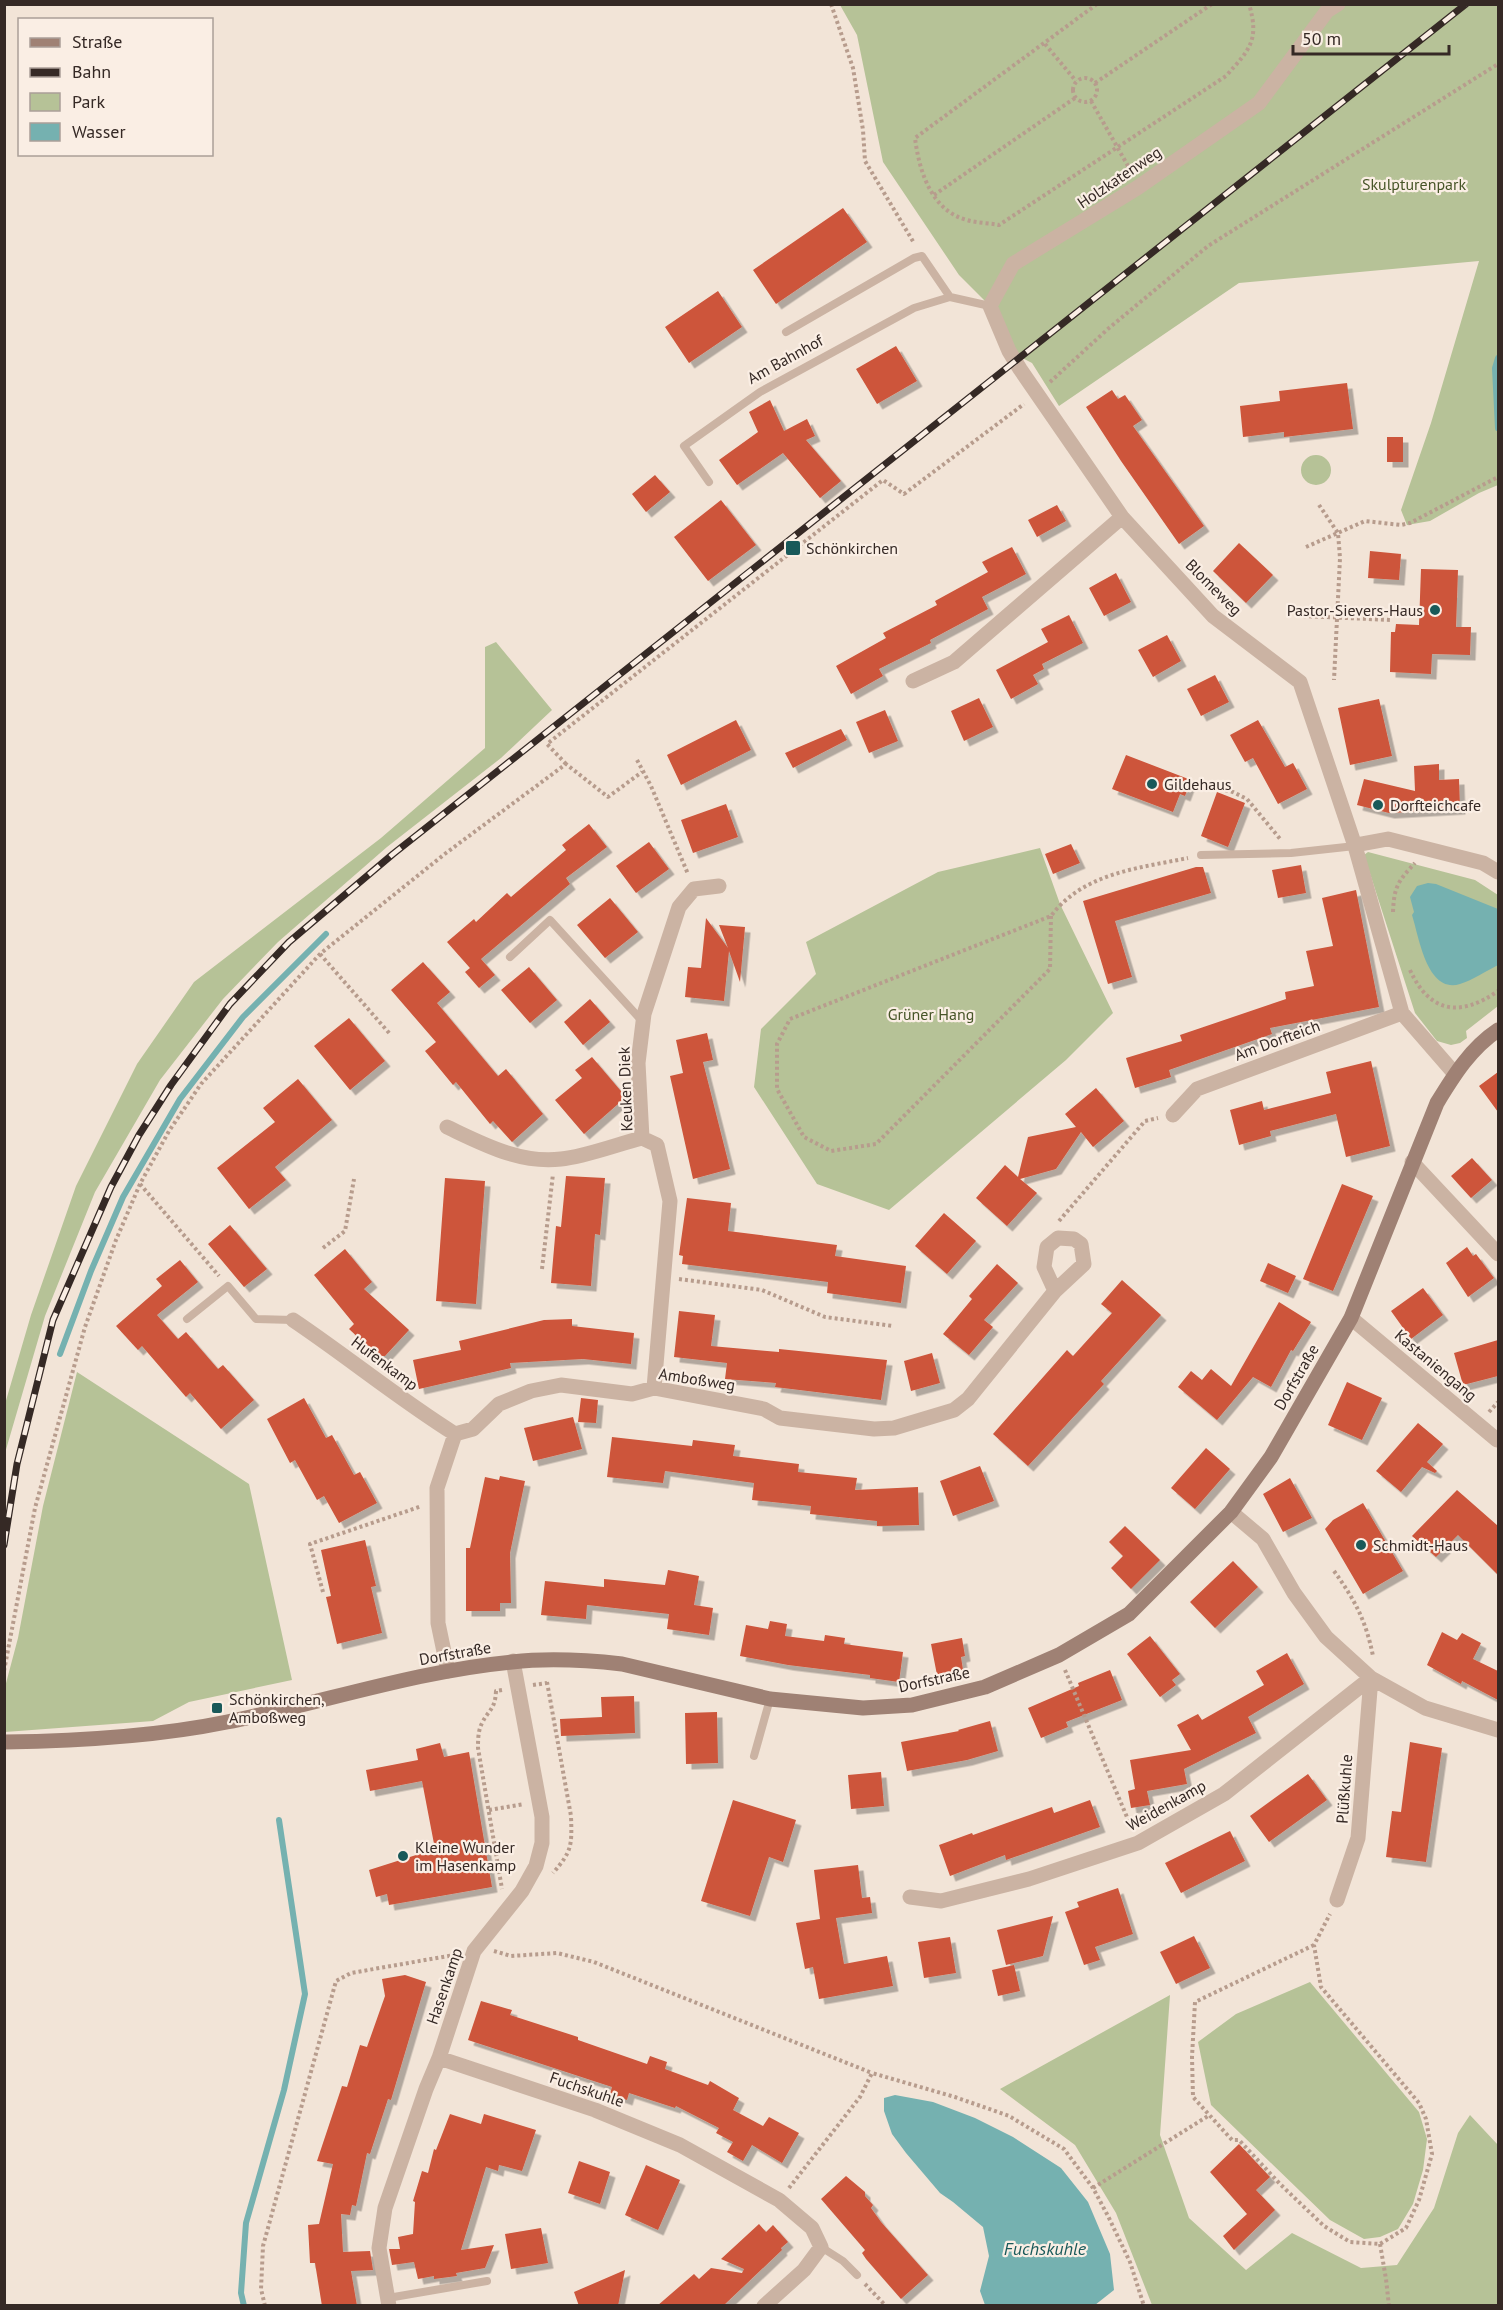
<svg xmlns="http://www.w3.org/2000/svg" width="1503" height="2310" viewBox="0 0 1503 2310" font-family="'PT Sans',sans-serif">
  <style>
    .green { fill: #b6c297 }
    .water { fill: #75b1b0 }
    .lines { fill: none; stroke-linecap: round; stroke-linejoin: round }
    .stream { stroke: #75b1b0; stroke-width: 6 }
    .building { fill: #cd543a; filter: url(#shadow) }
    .path { stroke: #b79c8d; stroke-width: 4; stroke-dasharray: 3 3; stroke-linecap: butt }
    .lane { stroke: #cbb3a3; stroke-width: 8 }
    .street { stroke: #cbb3a3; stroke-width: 15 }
    .secondary { stroke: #9f8174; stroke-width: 15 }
    .rail-casing { stroke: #352925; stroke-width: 7 }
    .rail { stroke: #faeee4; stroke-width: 4.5; stroke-dasharray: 14; stroke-linecap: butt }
    .poi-dot { fill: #195959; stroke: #faeee4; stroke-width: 2 }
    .labels { text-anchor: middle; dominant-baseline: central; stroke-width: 4.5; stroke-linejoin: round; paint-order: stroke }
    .street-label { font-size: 16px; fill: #352925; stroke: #faeee4 }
    .park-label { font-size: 16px; fill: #475528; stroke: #faeee4 }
    .poi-label { font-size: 16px; fill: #352925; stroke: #faeee4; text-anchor: start }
    .water-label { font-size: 18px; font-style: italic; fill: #195959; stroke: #faeee4 }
  </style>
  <defs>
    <filter id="shadow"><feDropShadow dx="5.5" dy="5.5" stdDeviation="0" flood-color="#0004"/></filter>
  </defs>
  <rect width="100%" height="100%" fill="#f2e4d7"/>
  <path class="green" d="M840,5H1498V485L1479,493L1430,521L1407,525L1401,510L1431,423L1479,261L1239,283L1059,406L1032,363L1009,351L990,306L959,275L883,162L857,35Z
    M1301 470a15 15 0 1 1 30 0a15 15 0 1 1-30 0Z
    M496,642L552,710L501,758L387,847L278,942L223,999L160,1080L95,1192L45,1316L5,1453V1404L31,1315L76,1186L137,1064L194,982L381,838L485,748V647Z
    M1040,848L1060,904L1113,1013L1066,1060L889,1210L817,1184L754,1087L761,1029L816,974L806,942L938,872Z
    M1368,852L1475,880L1498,895V1006L1466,1031L1467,1038L1460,1043L1451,1045L1437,1041L1415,1013L1364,855Z
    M77,1372L249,1484L292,1680L189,1702L153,1721L5,1732V1687L18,1638L43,1506Z
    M1310,1982L1419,2112L1427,2139L1423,2170L1413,2204L1398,2229L1380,2237L1364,2239L1330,2220L1211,2105L1198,2042L1236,2014Z
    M1170,1995L1160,2135L1189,2218L1246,2270L1292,2233L1361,2268L1397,2265L1434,2208L1458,2133L1470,2115L1498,2145V2305H1152L1116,2213L1075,2145L1000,2089Z"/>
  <path class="water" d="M1428,883L1436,884L1498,909V965C1486,971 1473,980 1460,984C1427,994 1419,937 1412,915L1414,912L1410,897L1417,886Z
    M895,2095L933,2102L975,2118L1013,2137L1061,2168L1088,2202L1110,2254L1114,2290L1095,2305H985L980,2291L989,2256L983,2227L953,2202L940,2193L906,2153L892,2134L884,2111V2098Z"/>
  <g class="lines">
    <path class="stream" d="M1498,358L1495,368L1498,428
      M60,1354L91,1271L123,1197L180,1099L243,1017L326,934
      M244,2306L241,2293L246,2223L284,2090L305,1994L279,1820"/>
  </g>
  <path class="building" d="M843,208L867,242L776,304L753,270Z
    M718,291L742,327L689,363L665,327Z
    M896,346L917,381L877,404L856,369Z
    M1347,383L1353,429L1284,437V432L1243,437L1240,406L1280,401L1279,391Z
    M1112,390L1118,399L1125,395L1142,420L1133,426L1204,526L1179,544L1121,461L1086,407Z
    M770,400L784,431L807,419L815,436L806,440L841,481L820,498L783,453L737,485L719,460L758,432L749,412Z
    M1387,437H1403V462H1387Z
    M655,475L670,492L646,512L632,494Z
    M721,500L756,545L708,581L674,537Z
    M1057,505L1066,521L1037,537L1028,520Z
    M1239,543L1273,575L1246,603L1213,571Z
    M1012,547L1026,574L982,597L988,609L930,640L931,643L879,669L883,676L851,694L836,666L886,638L883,633L937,605L935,601L988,572L982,562Z
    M1370,551L1401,554L1399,580L1368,578Z
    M1421,569L1458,570L1456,627H1471L1470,655L1432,654L1431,674L1390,672L1391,632H1395L1396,624L1419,625Z
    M1116,573L1131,602L1104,616L1089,588Z
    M1069,615L1083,643L1042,664L1044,669L1033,675L1038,684L1011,699L996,670L1048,642L1041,629Z
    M1167,635L1181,661L1153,677L1138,650Z
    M1215,675L1229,702L1201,716L1187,689Z
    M979,698L993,727L964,741L951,711Z
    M1379,699L1392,756L1350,765L1338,708Z
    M885,710L898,741L869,753L856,722Z
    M736,720L751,750L681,785L667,755Z
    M1258,720L1285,767L1293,763L1307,789L1278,804L1253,758L1245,762L1230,735Z
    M841,729L847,740L793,768L785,753Z
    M1126,755L1191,780L1185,796L1180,794L1173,812L1112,789Z
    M1439,764V780L1459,779L1460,809L1389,813L1357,805L1364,779L1415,791L1414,766Z
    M1217,792L1245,803L1228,847L1201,836Z
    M726,804L738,837L693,853L681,820Z
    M589,824L607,847L566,878L570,884L481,959L495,975L479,988L465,972L470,968L447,942L474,919L476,922L507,893L511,897L566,850L562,845Z
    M649,842L669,869L636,893L616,866Z
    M1071,844L1080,863L1053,874L1045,854Z
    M1301,865L1306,893L1278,898L1272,870Z
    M1196,867H1203L1211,893L1115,921L1132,977L1108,984L1083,901Z
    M1356,890L1379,1007L1270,1028L1272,1034L1169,1070L1171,1077L1135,1088L1126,1058L1182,1041L1180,1035L1286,999L1285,992L1314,986L1306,951L1333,946L1322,898Z
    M610,898L638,932L605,958L577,925Z
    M706,918L728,948L719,925L745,927L740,982L729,951L724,1001L685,997L688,967L701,968Z
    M423,962L450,992L437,1003L498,1076L506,1069L543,1114L512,1142L493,1121L490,1124L456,1082L453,1085L425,1051L436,1042L391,990Z
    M529,967L557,1000L530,1023L501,990Z
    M590,999L610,1022L583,1045L564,1022Z
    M349,1018L385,1061L350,1090L314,1046Z
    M707,1033L713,1060L703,1062L730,1169L693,1179L670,1076L683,1073L676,1040Z
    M592,1057L626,1097L584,1134L555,1100L582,1078L575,1070Z
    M1371,1061L1390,1146L1346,1157L1336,1114L1270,1131L1271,1136L1239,1145L1230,1110L1262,1101L1264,1110L1331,1093L1326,1072Z
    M1498,1072V1112L1479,1086Z
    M298,1079L332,1120L275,1167L286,1180L249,1209L217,1168L275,1122L263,1108Z
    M1096,1088L1124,1121L1093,1147L1081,1132L1056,1169L1020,1179L1037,1193L1007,1226L976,1198L1005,1165L1018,1177L1028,1137L1076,1127L1065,1114Z
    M1472,1158L1492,1180L1471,1198L1451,1176Z
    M566,1176L605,1178L600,1235L595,1234L591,1286L551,1283L556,1226L561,1227Z
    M445,1178L485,1181L476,1304L436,1301Z
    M1342,1184L1373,1196L1333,1291L1303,1279Z
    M687,1198L731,1203L728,1231L837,1245L835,1256L906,1266L901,1303L827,1293L828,1282L682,1264L683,1256L679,1255Z
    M944,1213L976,1241L947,1274L915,1246Z
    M230,1225L267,1269L244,1287L208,1244Z
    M1467,1247L1473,1256L1476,1254L1494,1278L1468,1297L1446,1263Z
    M345,1249L372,1282L364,1289L409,1330L385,1356H378L349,1329L354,1324L314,1275Z
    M180,1260L198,1282L157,1315L178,1339L186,1332L218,1369L223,1365L254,1400L221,1429L190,1393L186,1397L142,1346L138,1350L116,1326L162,1286L156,1279Z
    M1268,1263L1296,1276L1288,1293L1260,1281Z
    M997,1264L1018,1283L984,1320L993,1327L969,1355L943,1334L972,1299L969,1296Z
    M1122,1280L1161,1315L1101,1381L1104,1384L1028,1466L993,1434L1067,1350L1073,1356L1112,1313L1101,1304Z
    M1423,1288L1443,1315L1411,1339L1391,1311Z
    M1279,1302L1311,1322L1293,1351L1291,1350L1271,1387L1253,1377L1217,1420L1178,1387L1191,1371L1202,1380L1211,1369L1231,1386Z
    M679,1311L715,1315L711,1346L779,1352V1349L887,1360L881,1400L775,1387L776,1383L725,1379L727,1363L674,1357Z
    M572,1319V1326L634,1333L631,1364L583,1359L510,1363L511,1368L419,1389L413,1360L461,1350L459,1341L544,1320Z
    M1498,1340V1376L1463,1385L1454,1353Z
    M932,1353L940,1383L911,1391L904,1361Z
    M1347,1382L1382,1398L1362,1440L1328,1425Z
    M304,1398L326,1438L332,1435L354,1475L360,1472L377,1503L339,1523L324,1496L317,1500L295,1460L290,1463L267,1419Z
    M581,1398L598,1400L596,1423L578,1422Z
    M573,1417L582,1449L533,1461L524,1428Z
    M1418,1423L1443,1444L1427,1462L1437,1471L1435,1473L1422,1467L1401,1492L1376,1471Z
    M612,1437L692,1446L693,1440L735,1445L733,1456L799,1464L798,1472L857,1478L855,1490L918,1487L919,1525L877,1526V1521L810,1514L811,1506L752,1500L754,1483L665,1471L663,1483L607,1477Z
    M1206,1448L1230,1469L1195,1509L1171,1488Z
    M980,1466L994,1501L953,1516L940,1481Z
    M500,1476L525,1481L510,1553L511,1603H500V1611H466V1548H470L485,1477L499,1480Z
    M1290,1478L1312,1518L1283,1532L1263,1494Z
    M1457,1490L1498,1526V1575L1458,1535L1436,1557L1412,1536Z
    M1363,1503L1403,1571L1363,1594L1325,1529L1333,1520Z
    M1125,1526L1160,1560L1131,1589L1111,1568L1123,1556L1109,1542Z
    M365,1540L376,1586L371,1587L382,1633L337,1644L326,1597L331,1596L321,1550Z
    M1233,1561L1258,1587L1215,1628L1190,1602Z
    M668,1570L699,1576L694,1605L713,1608L709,1635L667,1629L669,1614L587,1605L586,1619L541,1615L545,1581L604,1587V1579L665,1585Z
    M770,1621L787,1624L785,1636L824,1641L825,1635L845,1638L844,1644L903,1652L899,1682L870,1678V1675L788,1665L740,1656L746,1625L768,1629Z
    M1442,1632L1457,1640L1462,1633L1481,1643L1473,1659L1498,1671V1700L1462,1681L1461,1684L1427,1665Z
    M1150,1636L1180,1674L1172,1680L1176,1685L1160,1697L1127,1654Z
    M962,1638L965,1656L961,1657L963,1670L937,1675L931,1644Z
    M1287,1653L1304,1684L1248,1717L1256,1733L1184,1769L1187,1784L1147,1791L1150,1805L1131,1808L1128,1791L1135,1789L1130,1760L1191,1750L1177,1725L1198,1714L1202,1720L1264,1685L1256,1671Z
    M1110,1670L1122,1700L1066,1722L1068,1727L1041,1738L1028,1708L1079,1686L1078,1683Z
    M634,1696L635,1733L561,1736L560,1719L602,1717L601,1697Z
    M717,1712L718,1763L686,1764L685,1713Z
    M990,1721L998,1751L967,1760L907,1771L901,1742L959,1731L958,1730Z
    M1410,1742L1442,1748L1426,1862L1386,1857L1392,1811L1401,1812Z
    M440,1743L444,1757L469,1752L492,1887L389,1905L387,1894L376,1897L369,1870L435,1849L422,1781L370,1791L366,1770L418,1760L416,1749Z
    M881,1772L884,1806L851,1809L848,1775Z
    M1308,1774L1327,1800L1269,1842L1250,1816Z
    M733,1800L796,1820L783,1862L769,1857L750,1916L701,1901Z
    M1090,1800L1100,1827L1006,1860L1005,1855L950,1876L939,1845L972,1833L973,1835L1052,1807L1054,1813Z
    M1230,1831L1245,1861L1181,1893L1165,1863Z
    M858,1865L862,1898L870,1897L872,1913L836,1918L844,1964L887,1956L893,1986L819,1999L813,1967L805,1969L796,1923L820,1919L814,1870Z
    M1118,1888L1133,1934L1095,1947L1100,1960L1084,1965L1065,1912L1079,1907L1077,1902Z
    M1053,1916L1043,1956L1006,1965L997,1930Z
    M1194,1936L1210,1968L1176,1984L1160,1952Z
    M950,1937L956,1973L924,1978L918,1942Z
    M1014,1965L1020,1991L998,1996L992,1970Z
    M405,1975L426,1982L391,2100L388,2099L370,2154L367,2153L356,2206L352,2205L350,2215L341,2214L343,2252L370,2251L373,2270L351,2271L357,2306H322L315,2263H310L308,2225L319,2224L333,2164L317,2161L342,2086L347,2087L360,2045L367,2047L385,1996L382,1979Z
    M481,2001L512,2010L510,2015L578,2037V2040L647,2064L650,2056L667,2062L665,2069L708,2085L710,2081L739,2098L733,2110L763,2126L769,2117L799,2133L782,2163L752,2145L743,2161L727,2152L733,2142L716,2133L719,2128L676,2106L675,2108L629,2093L627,2100L610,2094L612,2087L468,2040Z
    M450,2114L481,2124L484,2114L536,2130L522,2171L499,2165L498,2171L486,2167L461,2250L494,2245L485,2268L456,2273L457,2276L434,2279V2276L418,2279L414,2262L392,2265L389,2249H400L398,2237L413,2234L415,2202L413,2201L422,2171L428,2173L434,2149L436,2150Z
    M1239,2144L1270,2177L1256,2190L1275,2210L1234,2250L1223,2236L1247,2214L1210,2172Z
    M579,2161L610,2172L600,2204L568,2193Z
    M646,2165L680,2180L658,2230L625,2215Z
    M846,2176L865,2192V2196L873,2205L871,2208L881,2222L928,2275L901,2299L866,2259L862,2253L865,2250L821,2199Z
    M759,2224L766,2232L773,2225L788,2242L781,2248L782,2250L723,2306H657L694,2274L699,2279L711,2268L742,2273L744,2269L721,2259Z
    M541,2228L548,2263L511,2269L505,2234Z
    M625,2270L618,2306H579L574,2292Z"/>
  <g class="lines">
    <path class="path" d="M831,4L853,68L863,130L865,161L914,243
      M1097,4L915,138C919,170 931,211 967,220C977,223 989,223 999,225L1226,76C1249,50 1260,41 1249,4
      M1045,44L1076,81
      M1073 90a12 12 0 1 1 24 0a12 12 0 1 1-24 0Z
      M1095,83L1212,4
      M1091,101L1132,173
      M934,195L1075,98
      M1050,382L1109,328L1208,246L1498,64
      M1319,505L1338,533L1340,558L1334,680
      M1306,547L1365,521L1401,525L1410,523L1498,477
      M1303,616L1391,620
      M637,760L651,786L688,874
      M566,764L547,744L883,480L904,494L1024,404
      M1196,783L1233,792L1247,799L1281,840
      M1393,912C1394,887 1398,881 1415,863
      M1051,916L1050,969L876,1144L831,1151L804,1137L777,1089V1044L790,1019L1051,916C1083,873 1139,868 1188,858
      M320,954L390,1034
      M1410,970C1430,1014 1461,1017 1498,991
      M140,1184L219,1276
      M1059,1221L1145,1121L1158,1118
      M323,1248L345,1231L354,1179
      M542,1269L553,1174
      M679,1279L762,1290L825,1317L893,1326
      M1489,1412L1498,1402
      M1334,1571C1355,1600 1366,1621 1373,1656
      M323,1592L310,1544L422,1506
      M1065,1670L1132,1829
      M4,1671L35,1508L85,1327L116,1240L140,1184L169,1131L201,1084L320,954L446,853L566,764L608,797L642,772
      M547,1682L571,1816C572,1846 572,1851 553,1873
      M533,1685L547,1683
      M502,1690L496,1691C495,1710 489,1709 482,1723C478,1731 478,1740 478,1748L502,1889
      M489,1810L524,1804
      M1314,1945L1195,2002L1192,2057L1193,2097L1232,2140H1239L1280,2184L1324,2226L1350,2242L1380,2244L1406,2228L1419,2200L1432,2154L1426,2119L1419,2103L1321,1987L1314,1945L1330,1914
      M494,1951L511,1956L557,1953L594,1962L872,2073
      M789,2188L860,2097L872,2073L955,2097L1009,2116L1064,2149L1093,2188L1108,2216L1130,2262L1144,2306
      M1093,2188L1208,2116
      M1380,2244L1386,2279L1389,2306
      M865,2284L886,2306
      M265,2306L261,2289L263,2246L336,1981L351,1973L454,1955"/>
    <path class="lane" d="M786,332L914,258L922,256L950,297
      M709,482L684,446L760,392L914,308L950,297L990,306
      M1201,855L1291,853L1355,846
      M510,957L550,920L643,1022
      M187,1319L228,1286L256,1319L293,1320
      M754,1756L770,1699
      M821,2247L843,2261L857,2275
      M388,2298L487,2281"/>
    <path class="street" d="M1338,4L1327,11L1259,103L1137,188L1013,264L990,306L1009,351L1020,369L1122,517L1213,616L1300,682L1355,846L1402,1013L1455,1074
      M913,681L954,662L1122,517
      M1361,844L1388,839L1483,863L1498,872
      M1173,1115L1197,1089L1402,1013
      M447,1127C483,1144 520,1164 561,1159C584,1157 618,1144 642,1138
      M1412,1162L1498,1254
      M1351,1318L1497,1440
      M293,1320C348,1357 399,1399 455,1434
      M654,1388L670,1201L657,1145L642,1138L638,1063L644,1014L679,907L694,889L719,886
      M1231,1512L1263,1539L1294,1593L1326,1637L1371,1678L1425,1708L1498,1730
      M448,1671L438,1623L437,1488L455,1434L473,1429L499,1404L531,1391L561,1385L632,1394L654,1388L764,1409L780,1418L874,1429L894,1428L954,1410L968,1399L1055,1291L1084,1264L1081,1244L1074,1239L1058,1238L1047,1247L1044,1267L1055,1291
      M910,1897L941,1901L1029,1879L1138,1843L1224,1794L1371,1678
      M1337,1900L1358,1838L1371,1678
      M439,2058L595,2110L680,2145L779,2200L812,2228L821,2247L804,2270L764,2306
      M389,2306L379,2248L385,2208L426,2089L439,2058L474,1951L522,1891L536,1866L542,1843V1817L513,1661"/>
    <path class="secondary" d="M4,1742C78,1741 154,1737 227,1722C322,1703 416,1671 512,1662C548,1658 586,1660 622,1664L770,1699L863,1708L912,1705L985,1687L1059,1655L1129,1614L1231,1512L1271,1457L1351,1318L1437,1103C1454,1075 1471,1048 1498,1030"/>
    <defs>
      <path id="rail" d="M4,1545L17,1464L53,1320L111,1187L139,1135L171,1085L230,1004L289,942L393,854L1466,4"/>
    </defs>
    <use href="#rail" class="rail-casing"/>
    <use href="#rail" class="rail"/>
  </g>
  <g class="poi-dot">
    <rect x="785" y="540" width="16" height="16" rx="3"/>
    <circle cx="1435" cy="610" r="6"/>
    <circle cx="1152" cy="784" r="6"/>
    <circle cx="1378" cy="805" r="6"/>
    <circle cx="1361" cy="1545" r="6"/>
    <rect x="211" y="1702" width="12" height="12" rx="3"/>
    <circle cx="403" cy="1856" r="6"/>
  </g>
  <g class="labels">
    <g class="street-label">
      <text transform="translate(1119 177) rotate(-34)">Holzkatenweg</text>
      <text transform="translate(785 359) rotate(-29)">Am Bahnhof</text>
      <text transform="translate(1214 587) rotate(45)">Blomeweg</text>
      <text transform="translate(1277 1040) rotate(-20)">Am Dorfteich</text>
      <text transform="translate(625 1089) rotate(-92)">Keuken Diek</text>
      <text transform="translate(385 1363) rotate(37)">Hufenkamp</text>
      <text transform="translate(1436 1365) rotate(40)">Kastaniengang</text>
      <text transform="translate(1296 1377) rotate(-60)">Dorfstraße</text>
      <text transform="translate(697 1379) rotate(9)">Amboßweg</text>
      <text transform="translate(455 1653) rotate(-10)">Dorfstraße</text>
      <text transform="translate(934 1679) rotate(-12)">Dorfstraße</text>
      <text transform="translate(1344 1789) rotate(-86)">Plüßkuhle</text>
      <text transform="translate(1166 1805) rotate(-29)">Weidenkamp</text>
      <text transform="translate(444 1986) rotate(-71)">Hasenkamp</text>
      <text transform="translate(587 2089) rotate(19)">Fuchskuhle</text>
    </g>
    <g class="park-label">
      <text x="1414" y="184">Skulpturenpark</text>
      <text x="931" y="1014">Grüner Hang</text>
    </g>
    <g class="poi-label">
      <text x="806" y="548">Schönkirchen</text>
      <text x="1423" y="610" text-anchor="end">Pastor-Sievers-Haus</text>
      <text x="1164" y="784">Gildehaus</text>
      <text x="1390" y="805">Dorfteichcafe</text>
      <text x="1373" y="1545">Schmidt-Haus</text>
      <text x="229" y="1699">Schönkirchen,<tspan x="229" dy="18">Amboßweg</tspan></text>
      <text x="415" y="1847">Kleine Wunder<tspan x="415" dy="18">im Hasenkamp</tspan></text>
    </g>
    <g class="water-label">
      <text x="1045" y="2248">Fuchskuhle</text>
    </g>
  </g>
  <rect width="1503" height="2310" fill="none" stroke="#352925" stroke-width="12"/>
  <rect x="18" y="18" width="195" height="138" fill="#faeee4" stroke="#ab9f98" stroke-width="1.5"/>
  <rect x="30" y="38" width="30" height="9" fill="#9f8174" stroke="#ab9f98" stroke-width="1.5"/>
  <text x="72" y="48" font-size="18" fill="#352925">Straße</text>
  <rect x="30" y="68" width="30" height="9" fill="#352925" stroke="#ab9f98" stroke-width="1.5"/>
  <text x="72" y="78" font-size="18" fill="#352925">Bahn</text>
  <rect x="30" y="93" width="30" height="18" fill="#b6c297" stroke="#ab9f98" stroke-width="1.5"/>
  <text x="72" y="108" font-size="18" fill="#352925">Park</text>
  <rect x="30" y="123" width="30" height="18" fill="#75b1b0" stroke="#ab9f98" stroke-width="1.5"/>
  <text x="72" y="138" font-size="18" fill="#352925">Wasser</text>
  <path d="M1293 45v9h156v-9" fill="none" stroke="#352925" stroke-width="3"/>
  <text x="1302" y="45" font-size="18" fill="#352925" stroke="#faeee4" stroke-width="4.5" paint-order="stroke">50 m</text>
</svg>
